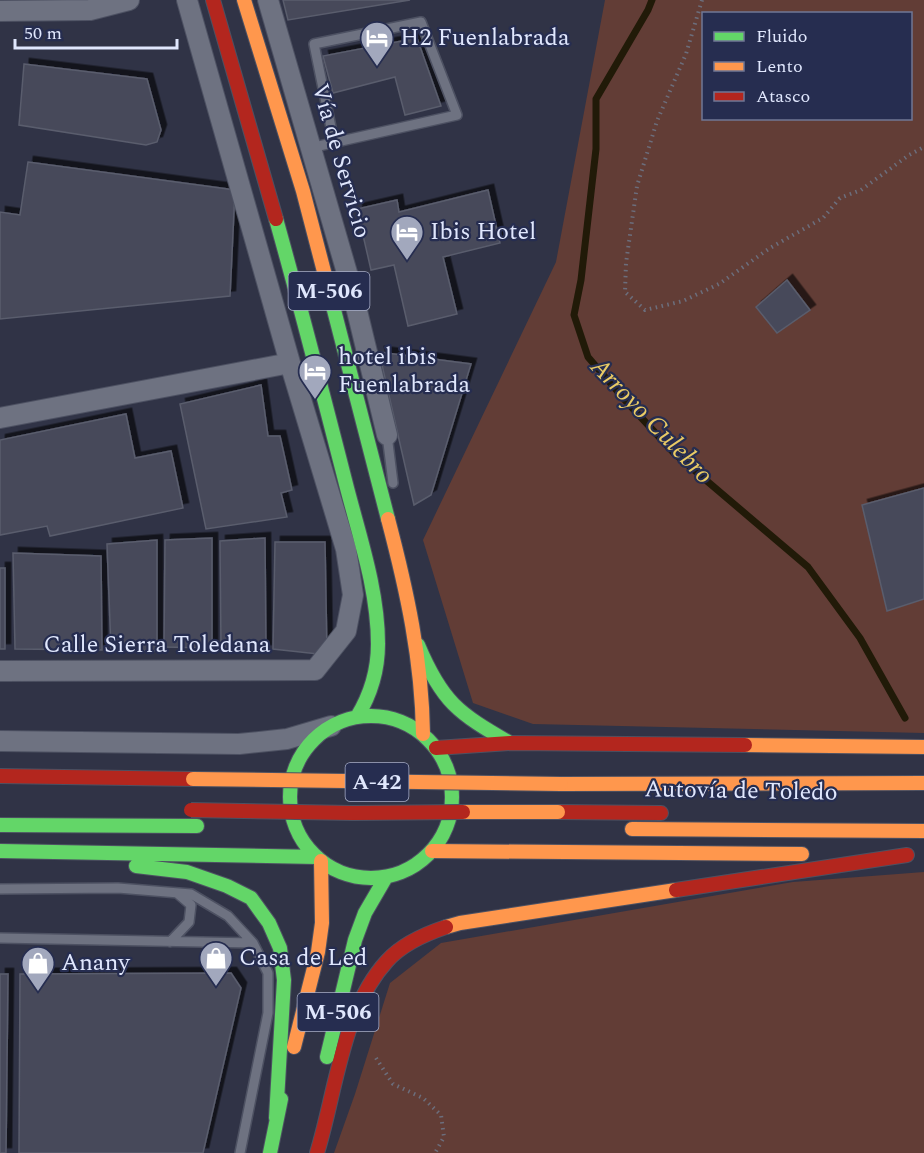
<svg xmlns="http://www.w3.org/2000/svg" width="924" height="1153" viewBox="0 0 924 1153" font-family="Spectral,serif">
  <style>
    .green { fill: #623d36; fill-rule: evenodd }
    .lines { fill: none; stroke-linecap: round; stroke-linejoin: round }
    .stream { stroke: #211a08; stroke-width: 7 }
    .building { fill: #474a5a; stroke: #5a5d6d; stroke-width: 1.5; filter: url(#shadow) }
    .lane-casing { stroke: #4d5162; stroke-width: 12 }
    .street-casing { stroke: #4d5162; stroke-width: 22 }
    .fast-casing { stroke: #4d5162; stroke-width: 16 }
    .slow-casing { stroke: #4d5162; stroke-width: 16 }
    .jam-casing { stroke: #4d5162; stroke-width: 16 }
    .path { stroke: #6c6e7c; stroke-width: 4; stroke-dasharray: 1.5 4.5; stroke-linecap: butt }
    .lane { stroke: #6e7281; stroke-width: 9 }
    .street { stroke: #6e7281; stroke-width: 20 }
    .fast { stroke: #63d668; stroke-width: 14 }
    .slow { stroke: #ff974d; stroke-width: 14 }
    .jam { stroke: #b3261e; stroke-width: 14 }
    .slow-bridge-casing { stroke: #4d5162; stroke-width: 16; stroke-linecap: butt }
    .jam-bridge-casing { stroke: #4d5162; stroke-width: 16; stroke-linecap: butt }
    .slow-bridge { stroke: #ff974d; stroke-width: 14 }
    .jam-bridge { stroke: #b3261e; stroke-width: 14 }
    .labels { text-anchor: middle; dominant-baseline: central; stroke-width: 4.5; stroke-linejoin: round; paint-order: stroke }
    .shield { fill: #262d50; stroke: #a8afc9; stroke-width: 1.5 }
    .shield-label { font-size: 22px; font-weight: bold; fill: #e0e7fd }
    .poi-label { font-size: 24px; fill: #e0e7fd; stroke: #262d50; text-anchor: start }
    .street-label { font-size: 24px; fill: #e0e7fd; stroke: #262d50 }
    .water-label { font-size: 26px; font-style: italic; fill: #eacb65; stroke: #262d50 }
  </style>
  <defs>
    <filter id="shadow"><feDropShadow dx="5.5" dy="-5.5" stdDeviation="0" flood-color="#0009"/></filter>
  </defs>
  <rect width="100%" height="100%" fill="#303346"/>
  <path class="green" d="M605,0H924V733L533,724L473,703L423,540L556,262ZM704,14H910V118H704Z
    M924,872V1153H334L355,1094L390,983L441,943L793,882Z"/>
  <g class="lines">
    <path class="stream" d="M652,0L648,10L596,99V149L581,280L574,315L588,357L624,399L674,453L808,567L860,638L905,718"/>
  </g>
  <path class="building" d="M283,0H410L288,20Z
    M417,38L441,106L405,115L395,77L333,93L323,56Z
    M24,64L147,79L161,130L157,142L146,145L19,125Z
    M28,162L235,190L230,296L0,319V212L20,215Z
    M488,190L500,243L443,257L457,314L408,326L394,265L371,270L357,209L397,200L399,212Z
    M787,280L810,310L777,333L756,307Z
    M379,352L471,364L431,495L414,505Z
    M261,385L268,436H280L292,490L281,493L287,517L206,529L180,404Z
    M126,414L135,458L171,451L183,508L50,536L47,526L0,535V440Z
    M924,488V599L887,611L862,505Z
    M212,538V648L164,647L165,540Z
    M265,538L266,650L221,649L220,541Z
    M157,540V651L111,649L107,544Z
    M275,542H325L327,655L273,649Z
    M13,553L101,556L102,650L15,649Z
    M0,568H5V649H0Z
    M231,973L241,988L203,1153H19L20,974Z
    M0,974H8L6,1153H0Z"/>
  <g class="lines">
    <defs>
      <path id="lane" d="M310,148L457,115L421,22L314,44L334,142
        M387,435L393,483
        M0,889L118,888L191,894L228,916L253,943L268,973V1013L240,1153
        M0,938L253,943
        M170,942L189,922L191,905L177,893"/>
      <path id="street" d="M268,0L352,290L387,435
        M0,11L90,10L129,0
        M0,418L290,363
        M0,671L315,670L346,631L353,595L346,549L290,363L187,0
        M0,741L239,744L287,739L331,726"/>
      <path id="fast" d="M276,219C301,308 324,398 347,488C360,538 378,591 378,644C378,671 371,694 357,717
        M327,283L388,519
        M418,645C442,702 458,713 510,743
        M290 797a81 81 0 1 1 162 0a81 81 0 1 1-162 0Z
        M0,825L197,826
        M0,851L317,857
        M136,866L187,872L227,886L251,898L269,923L280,948L284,980L276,1118
        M327,1057L355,940L365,913L386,877
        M270,1153L281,1099"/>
      <path id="slow" d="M244,0L303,191L327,283
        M388,519C407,591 422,660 423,734
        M745,745L924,747
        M561,784L924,783
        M632,829L924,831
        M432,851L802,854
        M446,927L460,923L676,890
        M294,1047L318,952L322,923L321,861"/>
      <path id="jam" d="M213,0L276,219
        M436,748L510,743L745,745
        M0,776L193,779
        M558,812L661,813
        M676,890L907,855
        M317,1153C336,1092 342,1010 387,961C402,944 425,934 446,927"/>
    </defs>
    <use href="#lane" class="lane-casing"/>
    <use href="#street" class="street-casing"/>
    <use href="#fast" class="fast-casing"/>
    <use href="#slow" class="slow-casing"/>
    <use href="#jam" class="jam-casing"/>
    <path class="path" d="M702,0L686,54L657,121L637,186L626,263L625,292L645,310L683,301L719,284L770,248L823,218L840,198L861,190L909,155L924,147
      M376,1058L393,1084L423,1098L441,1115L444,1137L435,1153"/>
    <use href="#lane" class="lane"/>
    <use href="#street" class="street"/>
    <use href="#fast" class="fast"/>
    <use href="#slow" class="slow"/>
    <use href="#jam" class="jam"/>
    <defs>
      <path id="slow-bridge" d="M193,779L561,784
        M463,812H558"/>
      <path id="jam-bridge" d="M191,810L353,813L463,812"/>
    </defs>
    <use href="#slow-bridge" class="slow-bridge-casing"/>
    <use href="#jam-bridge" class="jam-bridge-casing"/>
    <use href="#slow-bridge" class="slow-bridge"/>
    <use href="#jam-bridge" class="jam-bridge"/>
  </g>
  <defs>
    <symbol id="hotel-pin" viewBox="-11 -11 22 30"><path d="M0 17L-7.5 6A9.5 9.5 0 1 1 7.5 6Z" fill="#a2a8bd" stroke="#262d50"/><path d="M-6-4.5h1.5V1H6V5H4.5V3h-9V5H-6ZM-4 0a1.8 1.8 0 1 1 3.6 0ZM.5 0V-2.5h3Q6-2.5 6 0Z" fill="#fff"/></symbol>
    <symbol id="shop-pin" viewBox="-11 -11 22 30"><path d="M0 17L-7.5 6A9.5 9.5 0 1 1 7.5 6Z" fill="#a2a8bd" stroke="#262d50"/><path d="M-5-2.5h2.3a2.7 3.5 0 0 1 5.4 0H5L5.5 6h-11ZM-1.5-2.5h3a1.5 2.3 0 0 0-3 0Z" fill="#fff"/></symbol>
  </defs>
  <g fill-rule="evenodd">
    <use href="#hotel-pin" x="358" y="19" width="38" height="52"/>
    <use href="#hotel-pin" x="388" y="213" width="38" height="52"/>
    <use href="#hotel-pin" x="296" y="352" width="38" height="52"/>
    <use href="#shop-pin" x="197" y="939" width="38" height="52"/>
    <use href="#shop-pin" x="19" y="944" width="38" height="52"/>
  </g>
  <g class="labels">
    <g class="shield">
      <rect x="288.5" y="272" width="81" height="38" rx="4.5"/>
      <rect x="345.5" y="763" width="63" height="38" rx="4.5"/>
      <rect x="297.5" y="993" width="81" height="38" rx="4.5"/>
    </g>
    <g class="shield-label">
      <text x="329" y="291">M-506</text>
      <text x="377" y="782">A-42</text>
      <text x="338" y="1012">M-506</text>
    </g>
    <g class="poi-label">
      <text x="400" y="38">H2 Fuenlabrada</text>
      <text x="430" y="232">Ibis Hotel</text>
      <text x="338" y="357">hotel ibis<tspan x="338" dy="28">Fuenlabrada</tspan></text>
      <text x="239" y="958">Casa de Led</text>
      <text x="61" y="963">Anany</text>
    </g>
    <g class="street-label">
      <text transform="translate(341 161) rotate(74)">Vía de Servicio</text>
      <text x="157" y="645">Calle Sierra Toledana</text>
      <text transform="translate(741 791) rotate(1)">Autovía de Toledo</text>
    </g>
    <g class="water-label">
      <text transform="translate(652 421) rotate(46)">Arroyo Culebro</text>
    </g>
  </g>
  <rect x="702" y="12" width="210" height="108" fill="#262d50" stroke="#707795" stroke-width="1.5"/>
  <rect x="714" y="32" width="30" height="9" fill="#63d668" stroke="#707795" stroke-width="1.5"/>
  <text x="756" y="42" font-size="18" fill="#e0e7fd">Fluido</text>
  <rect x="714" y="62" width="30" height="9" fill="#ff974d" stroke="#707795" stroke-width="1.5"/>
  <text x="756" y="72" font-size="18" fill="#e0e7fd">Lento</text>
  <rect x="714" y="92" width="30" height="9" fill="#b3261e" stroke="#707795" stroke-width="1.5"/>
  <text x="756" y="102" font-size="18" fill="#e0e7fd">Atasco</text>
  <path d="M15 39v9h162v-9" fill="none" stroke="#e0e7fd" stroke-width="3"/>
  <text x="24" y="39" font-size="18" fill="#e0e7fd" stroke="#262d50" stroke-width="4.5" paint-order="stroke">50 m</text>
</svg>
